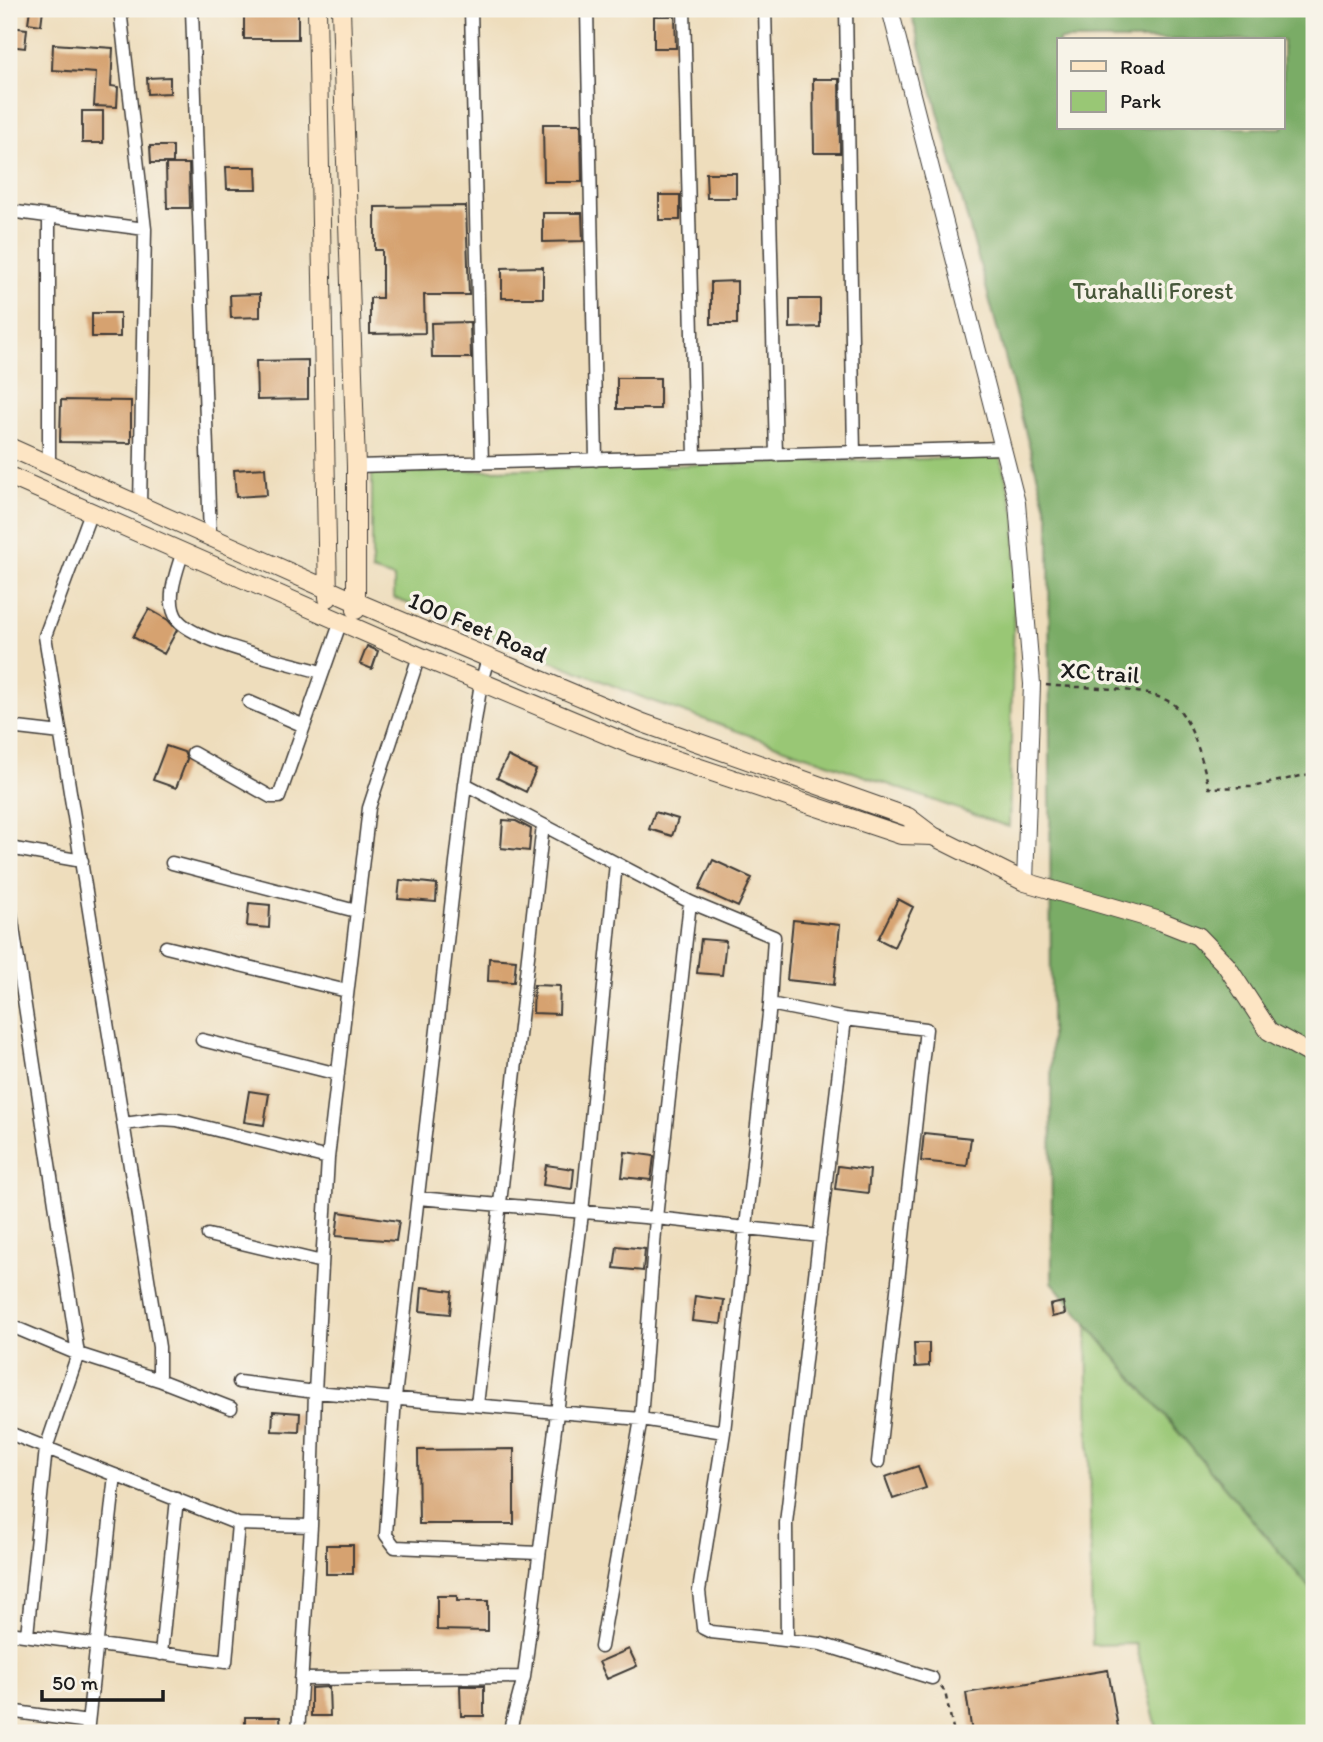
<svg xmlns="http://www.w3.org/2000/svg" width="1323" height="1742" viewBox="0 0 1323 1742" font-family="Itim,sans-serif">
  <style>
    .green { fill: #99c775; stroke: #5a7248; stroke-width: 2 }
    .forest { fill: #7aac66; stroke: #4b6441; stroke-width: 2; fill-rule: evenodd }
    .building { fill: #d6a26f }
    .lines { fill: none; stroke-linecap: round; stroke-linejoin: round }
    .minor-casing { stroke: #3c3934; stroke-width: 15 }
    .tertiary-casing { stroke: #3c3934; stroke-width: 18 }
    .secondary-casing { stroke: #3c3934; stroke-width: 20 }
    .path { stroke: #3c3934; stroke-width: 2.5; stroke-dasharray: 5 5; stroke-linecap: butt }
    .minor { stroke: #fff; stroke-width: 12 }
    .tertiary { stroke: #fff; stroke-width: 16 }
    .secondary { stroke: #fde5c4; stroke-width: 18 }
    .labels { text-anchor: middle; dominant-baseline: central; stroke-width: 7; stroke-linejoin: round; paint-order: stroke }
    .park-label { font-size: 24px; fill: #48583b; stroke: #f7f3e8 }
    .street-label { font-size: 24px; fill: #1c1c1c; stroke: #f7f3e8 }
  </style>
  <rect width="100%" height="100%" fill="#f7f3e8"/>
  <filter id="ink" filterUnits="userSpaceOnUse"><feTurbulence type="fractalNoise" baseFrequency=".0143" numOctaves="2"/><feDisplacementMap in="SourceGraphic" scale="14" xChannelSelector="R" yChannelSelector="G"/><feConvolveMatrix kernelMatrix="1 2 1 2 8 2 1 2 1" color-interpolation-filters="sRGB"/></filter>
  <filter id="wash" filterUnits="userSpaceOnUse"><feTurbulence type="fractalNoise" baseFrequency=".00686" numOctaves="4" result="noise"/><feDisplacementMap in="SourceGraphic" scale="28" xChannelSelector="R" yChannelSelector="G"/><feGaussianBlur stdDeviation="1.57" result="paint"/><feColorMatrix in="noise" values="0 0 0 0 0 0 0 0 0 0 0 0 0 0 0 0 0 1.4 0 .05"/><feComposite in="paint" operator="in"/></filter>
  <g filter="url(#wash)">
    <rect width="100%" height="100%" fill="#eeddbc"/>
    <path class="green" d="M1000,457L1016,517L1009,827L649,700L394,598V578L372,571V473Z
      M1087,1324L1314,1593V1733H1158L1136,1644L1092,1645Z"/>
    <path class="forest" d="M910,9H1314V1593L1052,1282L1049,518ZM1059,40H1283V128H1059Z"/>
    <g id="blocks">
      <path class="building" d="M30,9H43L41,25L28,23Z
        M244,9H298V39H244Z
        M654,16H675L676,48H654Z
        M9,27L27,29L25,48L9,46Z
        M53,44L113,48L111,86L118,87L117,107L94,106L96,73L52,70Z
        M170,77V93L148,94L147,78Z
        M813,79H839L840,153H814Z
        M82,111H103V143H82Z
        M543,124H581L582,182H544Z
        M150,146H173V163H151Z
        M166,164H189L190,208H167Z
        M226,167H256L257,189H227Z
        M706,173H736V198H707Z
        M659,195H680V220H659Z
        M466,206L469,295H424L425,333L370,334V298H382V250H375V207Z
        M543,213H582L583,241L543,242Z
        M543,267V298H502V268Z
        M737,281V324H711V282Z
        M260,294V317L231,318L230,295Z
        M790,299H820V327L790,328Z
        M92,313H120V337H92Z
        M470,322L471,358H432L431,323Z
        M308,360V399L257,400L256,361Z
        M617,378H660V409H617Z
        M61,400L131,401V443L60,442Z
        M265,468L267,495L236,497L234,470Z
        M149,609L168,620L177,630L164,654L133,637Z
        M367,646L378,651L372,669L360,664Z
        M166,746L184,752L187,759L176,788L153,780Z
        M508,756L536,770L526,792L497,778Z
        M655,812L678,819L672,836L649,829Z
        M503,820L516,821L531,829L529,851L501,848Z
        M713,860L752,878L738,907L699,889Z
        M400,880L437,884L436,902L398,899Z
        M898,899L913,907L894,947L878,939Z
        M249,903L270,905L269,928L247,926Z
        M793,920L840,925L834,985L787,980Z
        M701,939L726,941L722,975L697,973Z
        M489,958L516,960L514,982L488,981Z
        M534,985L560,986L559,1014L533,1013Z
        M249,1091L269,1094L264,1125L244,1122Z
        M924,1133L971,1138L967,1166L921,1161Z
        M625,1152L654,1156L651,1180L622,1177Z
        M546,1165L574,1169L572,1189L543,1185Z
        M838,1166L870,1170L868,1193L835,1189Z
        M339,1212L399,1221L396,1241L336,1236Z
        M617,1246L645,1249L643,1271L614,1268Z
        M422,1287L452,1291L450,1314L420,1311Z
        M695,1296L724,1300L721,1324L692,1321Z
        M1063,1302L1065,1314L1052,1317L1050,1305Z
        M914,1343H929V1366L915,1367Z
        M273,1411L300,1413L299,1432L272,1431Z
        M514,1449V1524H419L418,1450Z
        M918,1466L926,1488L893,1499L885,1477Z
        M326,1545H353V1574H326Z
        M437,1596H457V1601H488V1631L437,1630Z
        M629,1649L637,1666L607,1679L599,1662Z
        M1108,1670L1119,1733H972L966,1693Z
        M460,1686H484V1716H461Z
        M329,1687L330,1716H311V1688Z
        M245,1717H280L281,1733H245Z"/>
    </g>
  </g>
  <g filter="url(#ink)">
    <use href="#blocks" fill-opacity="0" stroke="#3c3934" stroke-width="2"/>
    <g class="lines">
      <defs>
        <path id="minor" d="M120,9L145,229L140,506
          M192,9L210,537
          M471,9L482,463
          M587,9L596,460
          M684,9L695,457
          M765,9L776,455
          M846,9L854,453
          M9,211L145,229
          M49,463V218
          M356,466L1003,448
          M183,551C177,571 164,601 178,620C197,643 290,663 321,672
          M488,658L481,683L465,784L395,1397L386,1535L395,1547L539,1553
          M249,702L302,725
          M9,727L61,733
          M193,753L271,797H279L341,621
          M465,784L690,902L774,937L770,1004L845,1019L926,1029L878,1462
          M9,848L82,861
          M172,863L356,911
          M9,901L78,1354L46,1448L27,1635
          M166,947L347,991
          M770,1004L724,1432L699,1591L703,1628L711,1632L821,1644L932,1678
          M202,1040L338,1074
          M124,1124L161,1119L177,1120L328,1158L369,808L419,656
          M418,1198L656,1218L820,1236
          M208,1235L322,1262
          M9,1325L78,1354L159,1380V1347L45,636L91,512
          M159,1380L231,1408
          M239,1382L315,1392L328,1158
          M477,1405L543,825
          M9,1433L238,1524L311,1526
          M9,1633L226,1662L238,1524
          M787,1640L786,1523L845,1019
          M601,1647L641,1419L656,1218L690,902
          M161,1654L177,1499
          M301,1679L524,1677
          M9,1711L88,1722
          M87,1733L115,1475
          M298,1733L311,1526L315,1392L641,1419L724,1432
          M509,1733L524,1677L582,1213L616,863"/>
        <path id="tertiary" d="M890,9L1017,503L1032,684L1025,882"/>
        <path id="secondary" d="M317,9L328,598
          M341,9L356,466V610
          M9,447L356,602L643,723L908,817L933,836L1025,882L1160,921L1198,936L1226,965L1269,1031L1314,1056
          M9,476L419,656L634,746L901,835L933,836"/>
      </defs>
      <use href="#minor" class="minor-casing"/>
      <use href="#tertiary" class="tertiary-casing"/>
      <use href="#secondary" class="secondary-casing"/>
      <path class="path" d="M1046,685C1078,689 1163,684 1181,712C1196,734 1203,763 1209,788L1252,787L1314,773
        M941,1687L945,1692L954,1733"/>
      <use href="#minor" class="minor"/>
      <use href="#tertiary" class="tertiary"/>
      <use href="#secondary" class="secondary"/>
    </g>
  </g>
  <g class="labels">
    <g class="park-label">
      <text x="1153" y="290">Turahalli Forest</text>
    </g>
    <g class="street-label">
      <text transform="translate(478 627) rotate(23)">100 Feet Road</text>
      <text transform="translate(1100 672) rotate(4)">XC trail</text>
    </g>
  </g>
  <rect width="1323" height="1742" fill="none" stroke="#f7f3e8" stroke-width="35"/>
  <rect x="1057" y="38" width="228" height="91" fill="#f7f3e8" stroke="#9f9d96" stroke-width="2"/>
  <rect x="1071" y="61" width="35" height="10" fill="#fde5c4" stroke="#9f9d96" stroke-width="2"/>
  <text x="1120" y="74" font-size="21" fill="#1c1c1c">Road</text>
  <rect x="1071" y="91" width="35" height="21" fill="#99c775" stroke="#9f9d96" stroke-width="2"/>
  <text x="1120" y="108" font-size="21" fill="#1c1c1c">Park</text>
  <path d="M42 1690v10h121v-10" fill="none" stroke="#1c1c1c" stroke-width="3.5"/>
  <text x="52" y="1690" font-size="21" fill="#1c1c1c" stroke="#f7f3e8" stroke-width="5" paint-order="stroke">50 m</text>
</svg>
